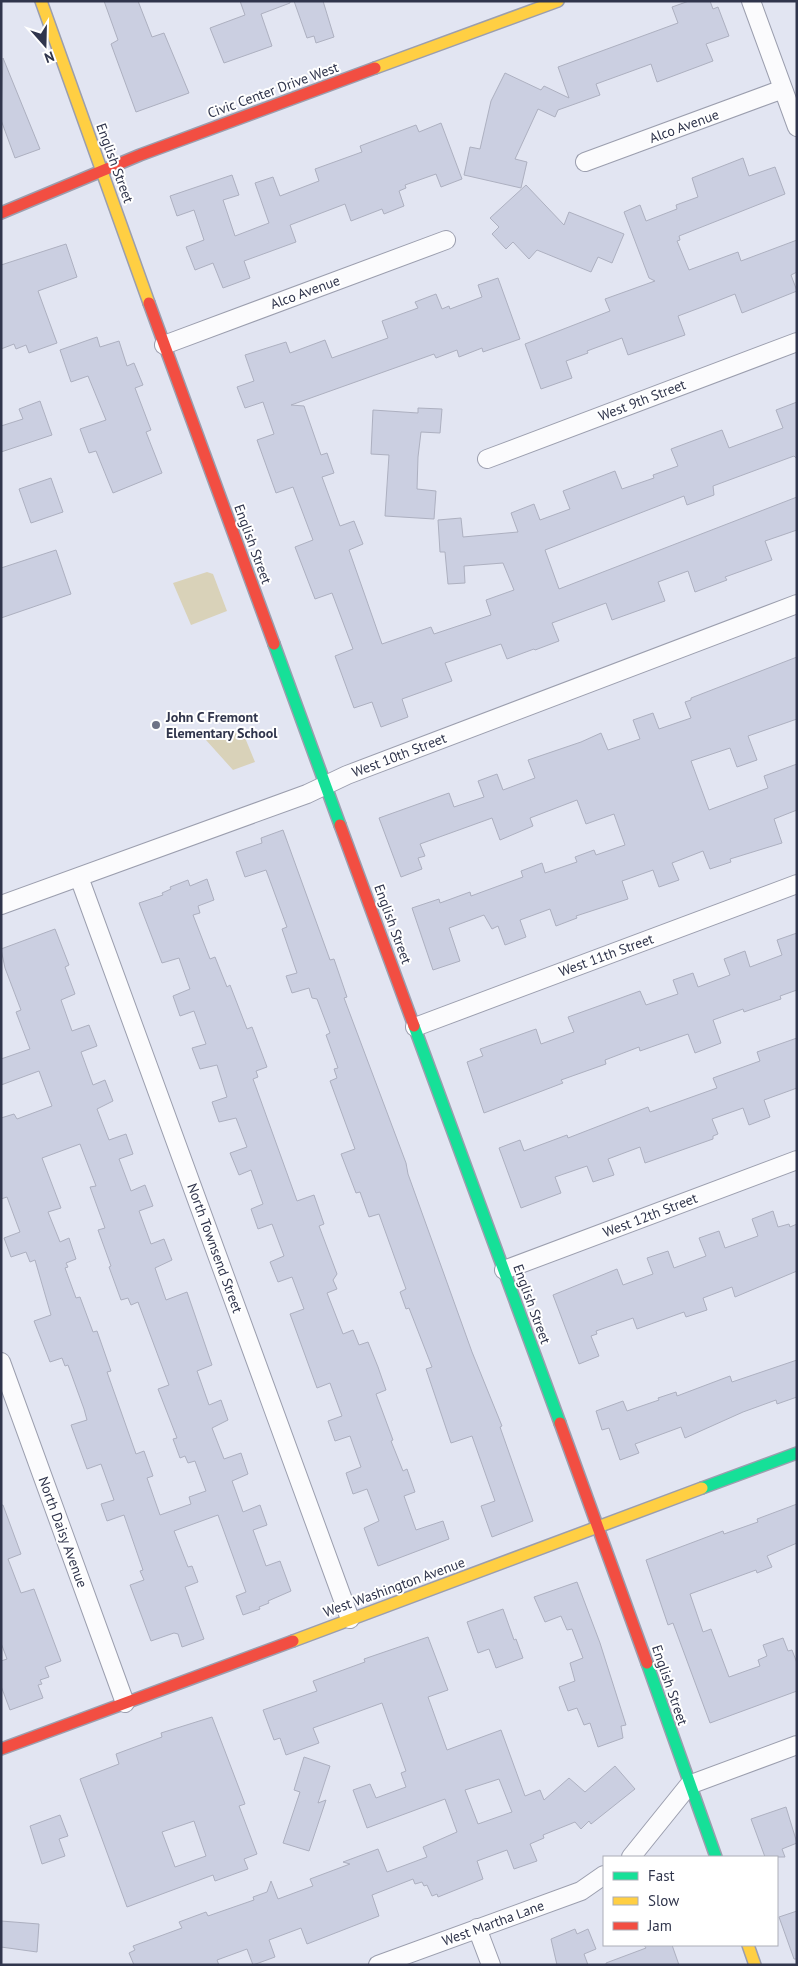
<svg xmlns="http://www.w3.org/2000/svg" width="798" height="1966" viewBox="0 0 798 1966" font-family="'PT Sans',sans-serif">
  <style>
    .green { fill: #d9d2b9 }
    .building { fill: #cbcfe1; stroke: #adb0c0; fill-rule: evenodd }
    .lines { fill: none; stroke-linecap: round; stroke-linejoin: round }
    .street-casing { stroke: #9b9eae; stroke-width: 20 }
    .fast-casing { stroke: #9b9eae; stroke-width: 14 }
    .slow-casing { stroke: #9b9eae; stroke-width: 14 }
    .jam-casing { stroke: #9b9eae; stroke-width: 14 }
    .street { stroke: #fbfbfd; stroke-width: 18 }
    .fast { stroke: #16e098; stroke-width: 11 }
    .slow { stroke: #ffcf43; stroke-width: 11 }
    .jam { stroke: #f24e42; stroke-width: 11 }
    .poi-dot { fill: #6e7386; stroke: #fff; stroke-width: 2 }
    .labels { text-anchor: middle; dominant-baseline: central; stroke-width: 4; stroke-linejoin: round; paint-order: stroke }
    .street-label { font-size: 14px; fill: #30354c; stroke: #fff }
    .poi-label { font-size: 14px; font-weight: bold; fill: #30354c; stroke: #fff; text-anchor: start }
  </style>
  <rect width="100%" height="100%" fill="#e2e5f2"/>
  <path class="green" d="M207,572L213,574L227,611L191,625L173,583Z
    M241,728L255,762L233,770L206,740Z"/>
  <path class="building" d="M104,1H138L152,37L164,33L189,93L136,112L111,44L118,40Z
    M240,1H290V3L261,14L272,46L224,63L210,28L245,15Z
    M294,1H323L334,37L316,43L314,36L307,38Z
    M689,1H710L713,9L718,7L729,36L706,44L713,61L657,82L651,64L596,84L600,95L558,110L555,117L538,109L515,159L527,162L521,188L464,175L470,147L480,149L491,101L505,73L541,90L544,86L569,98L558,67L678,23L672,7Z
    M3,58L40,149L15,158L1,120Z
    M441,123L462,179L441,187L436,174L405,185L406,188L399,191L404,206L384,214L382,209L351,221L345,204L290,225L296,242L244,261L250,278L223,288L213,263L195,270L186,247L204,240L194,210L177,216L170,196L232,175L239,195L223,200L235,236L269,223L255,183L273,177L280,196L319,181L315,169L362,152L360,146L416,125L419,132Z
    M743,158L749,176L775,167L785,194L679,236L680,240L677,241L689,270L738,252L741,261L797,240V272L791,275L797,291L742,313L735,294L702,307L678,316L685,335L628,355L622,338L587,351L588,353L566,361L572,378L541,389L525,344L610,311L605,299L655,281L649,278L624,212L640,205L646,221L677,209L676,205L698,197L692,178Z
    M526,185L564,225L569,212L624,234L612,263L598,257L591,272L537,250L529,259L513,242L506,249L492,234L499,227L490,218Z
    M66,244L77,277L38,291L57,343L29,353L26,345L16,349L14,344L1,349V265Z
    M498,278L520,339L483,352L482,348L459,357L457,350L436,358L434,354L291,405L304,406L321,455L327,453L334,473L322,477L340,526L354,521L363,544L349,550L382,644L431,627L434,634L491,615L486,600L514,590L503,563L464,566L465,583L448,584L445,552H440L438,520L461,518L463,537L518,532L511,513L534,504L540,520L570,509L563,491L615,471L622,489L654,478L653,475L678,466L671,449L722,430L729,448L783,428L776,410L797,402V459L794,456L713,486L714,495L687,505L684,496L545,550L559,589L797,497V530L765,541L772,560L725,577L727,580L695,592L688,571L658,582L665,601L612,620L606,603L552,623L559,641L535,650L534,649L507,659L501,644L445,663L452,681L402,699L408,717L381,727L372,702L354,708L335,656L353,649L332,593L315,599L295,547L313,540L293,487L276,493L257,440L274,434L263,402L245,408L237,387L254,381L245,355L286,342L290,353L325,340L332,358L388,338L382,321L418,308L415,302L436,294L442,309L449,306L450,309L482,297L478,285Z
    M97,337L100,347L119,341L127,366L134,363L143,385L135,388L151,430L146,432L162,473L113,493L96,451L89,453L80,429L106,420L88,376L71,382L60,350Z
    M40,401L52,435L1,452V426L23,419L19,409Z
    M418,408L442,409L440,433L421,432L418,457L417,489L436,491L434,519L385,516L389,455L371,454L373,410L418,413Z
    M51,478L63,512L31,523L19,489Z
    M56,550L71,594L1,618V568Z
    M797,657V719L748,736L757,760L737,767L730,748L691,761L709,810L768,788L764,776L797,764V810L774,819L782,843L730,859L731,862L710,869L703,851L672,863L679,880L659,887L653,870L622,881L628,899L576,916L577,918L556,926L550,909L520,920L526,937L505,945L498,926L492,929L484,915L449,928L460,961L433,970L412,908L439,899L440,903L470,892L471,896L523,877L521,871L542,863L545,873L577,862L575,857L594,850L596,855L625,845L614,814L586,824L577,800L530,818L533,826L500,840L492,818L420,844L425,856L418,858L422,869L401,877L379,818L449,793L454,807L484,797L478,781L497,774L503,790L535,778L528,760L581,742L601,733L608,750L640,739L633,720L653,713L659,729L691,718L685,702L691,700V698Z
    M283,830L330,960L334,959L347,997L344,998L406,1163L408,1174L472,1352L502,1426L500,1427L533,1521L492,1537L481,1506L495,1501L472,1436L451,1443L426,1369L432,1367L409,1308L406,1309L400,1292L406,1289L379,1214L369,1217L360,1192L356,1193L341,1154L355,1149L330,1081L337,1078L334,1069L338,1068L326,1035L330,1033L317,999L312,998L309,988L292,993L286,976L297,973L282,929L287,927L266,870L245,877L236,852L262,843L261,838Z
    M207,879L214,900L198,906L200,913L193,915L210,959L215,957L227,987L230,985L247,1029L252,1027L267,1067L256,1071L258,1077L253,1079L297,1201L314,1195L324,1224L319,1226L337,1274L333,1280L337,1289L327,1293L343,1334L353,1330L359,1345L368,1342L378,1367L386,1390L376,1394L393,1440L391,1441L403,1471L407,1469L415,1492L404,1496L416,1530L443,1521L449,1539L378,1566L364,1528L379,1521L367,1489L353,1494L346,1473L361,1467L350,1436L335,1441L328,1421L342,1416L330,1383L317,1388L290,1314L304,1309L292,1277L278,1282L270,1262L284,1256L272,1224L258,1229L251,1209L263,1204L251,1170L239,1175L230,1153L247,1147L236,1118L219,1122L212,1102L227,1097L217,1065L200,1069L192,1048L206,1044L194,1011L180,1016L173,996L190,989L179,958L162,963L139,903L163,895L162,893L171,889L170,887L188,880L190,886Z
    M55,929L69,965L65,967L75,994L61,1000L72,1031L89,1025L97,1046L81,1052L93,1085L105,1080L113,1101L97,1109L109,1140L126,1134L133,1154L119,1159L131,1191L145,1185L153,1206L139,1211L151,1244L164,1239L172,1260L155,1268L166,1300L187,1292L212,1365L197,1371L209,1405L221,1400L228,1420L212,1428L224,1459L241,1453L248,1474L232,1481L243,1512L260,1505L267,1525L253,1530L266,1566L280,1561L291,1591L268,1601L269,1603L259,1607L260,1609L243,1615L236,1596L246,1592L218,1515L174,1531L188,1567L192,1566L198,1582L185,1587L204,1639L182,1647L178,1634L174,1633L151,1641L130,1585L144,1580L140,1571L143,1570L124,1515L107,1521L101,1504L114,1500L101,1464L87,1469L71,1425L87,1420L84,1409L68,1365L65,1366L62,1358L50,1362L34,1321L51,1315L35,1260L30,1262L26,1252L11,1257L4,1238L20,1232L7,1197L1,1199V1118L14,1114L17,1119L52,1106L39,1071L1,1085V1059L30,1049L16,1012L21,1010L5,968L1,949ZM80,1144L96,1186L90,1187L105,1228L98,1230L111,1266L109,1267L121,1300L128,1298L131,1305L138,1302L169,1385L158,1389L177,1438L173,1439L180,1458L185,1456L188,1463L195,1461L206,1491L189,1497L191,1504L160,1515L147,1478L153,1476L144,1451L136,1454L107,1372L111,1371L97,1331L93,1332L80,1297L76,1298L65,1268L68,1267L66,1263L76,1259L69,1238L60,1242L48,1212L61,1208L42,1158Z
    M797,933V990L780,996L781,999L744,1012L743,1009L713,1020L721,1043L695,1053L688,1034L640,1051L639,1047L605,1060L606,1064L561,1080L563,1083L484,1113L467,1062L483,1056L480,1049L536,1029L541,1044L574,1032L568,1017L607,1003L640,991L646,1005L678,994L673,980L693,973L698,987L730,975L724,959L745,951L750,967L782,955L777,940Z
    M797,1038V1088L764,1100L770,1117L749,1125L743,1108L712,1119L718,1134L713,1136V1139L645,1163L640,1147L608,1159L614,1175L593,1182L587,1166L555,1177L561,1193L521,1208L499,1148L520,1140L524,1151L567,1135L568,1138L648,1107L650,1112L717,1088L713,1078L760,1061L757,1052Z
    M773,1211L778,1227L789,1224L790,1227L797,1224V1271L735,1297L732,1287L703,1298L707,1310L686,1317L684,1312L637,1329L633,1318L596,1331L597,1334L591,1336L599,1356L579,1364L553,1295L617,1269L623,1285L653,1274L647,1258L668,1251L674,1268L706,1256L699,1238L719,1231L725,1248L758,1236L752,1219Z
    M797,1360V1397L777,1404L776,1400L743,1412L685,1438L681,1427L635,1444L639,1453L620,1460L609,1428L602,1430L596,1411L623,1401L627,1411L659,1400L658,1398L676,1392L677,1396L730,1376L732,1382Z
    M797,1504V1543L767,1556L772,1567L757,1573L756,1570L690,1594L703,1632L711,1629L729,1677L760,1666L758,1660L767,1656L763,1645L783,1638L788,1651L792,1650L797,1663V1691L710,1723L673,1623L668,1625L646,1560L723,1531L724,1534L758,1522L757,1519Z
    M1,1505H3L21,1554L8,1559L21,1593L34,1589L61,1661L45,1667L49,1677L40,1680L42,1684L38,1685L43,1698L10,1710L1,1686V1661L7,1659L1,1643Z
    M577,1582L600,1643L626,1725L621,1726L623,1738L598,1747L590,1723L584,1725L577,1708L568,1711L559,1687L575,1681L570,1663L583,1658L572,1629L567,1630L561,1616L545,1622L534,1597Z
    M503,1609L514,1640L516,1639L523,1658L496,1668L489,1649L478,1653L467,1622Z
    M428,1637L448,1690L428,1697L447,1750L501,1730L525,1796L540,1790L544,1800L569,1778L585,1792L615,1766L635,1789L591,1824L589,1821L581,1829L575,1822L543,1835L544,1838L530,1844L537,1861L514,1869L507,1850L477,1861L483,1879L438,1897L437,1894L432,1896L427,1885L424,1886L422,1882L415,1884L413,1879L372,1895L379,1916L307,1944L301,1928L269,1940L275,1957L253,1965L247,1949L217,1960L219,1965H134L129,1953L135,1950L133,1946L182,1928L179,1922L206,1912L208,1916L254,1900L253,1897L267,1892L271,1881L278,1899L313,1886L310,1879L350,1864L343,1862L378,1849L387,1872L427,1857L423,1847L457,1832L445,1799L367,1828L353,1790L370,1784L376,1798L406,1787L401,1773L406,1771L382,1703L313,1728L319,1743L286,1755L280,1738L274,1740L263,1710L317,1691L313,1681L365,1662L364,1659ZM499,1779L512,1812L478,1824L465,1790Z
    M212,1717L245,1804L239,1806L257,1854L244,1859L248,1869L215,1881L213,1875L127,1907L80,1779L119,1764L116,1754L162,1737L161,1733ZM194,1821L206,1856L175,1867L162,1832Z
    M304,1757L330,1766L318,1803L326,1800L309,1851L283,1843L300,1792L294,1790Z
    M786,1807L797,1843L782,1849L785,1857H765L751,1819Z
    M60,1815L68,1836L59,1839L65,1856L42,1864L30,1826Z
    M797,1911V1959H794L779,1917Z
    M1,1921L39,1924L37,1952L1,1947Z
    M575,1929L577,1934L588,1929L596,1949L584,1954L588,1965H557L551,1939Z
    M644,1945H672L679,1965H606V1963L646,1948Z"/>
  <g class="lines">
    <defs>
      <path id="street" d="M751,1L797,127
        M585,162L783,89
        M164,345L446,240
        M487,459L797,342
        M79,877L350,1619
        M1,905L307,794L347,775L797,604
        M415,1027L797,884
        M504,1270L797,1160
        M1,1362L125,1703
        M631,1857L689,1785L797,1745
        M477,1928L491,1965
        M378,1965L581,1891L604,1875"/>
      <path id="fast" d="M274,644L340,825
        M414,1026L560,1423
        M702,1488L797,1453
        M647,1663L716,1857"/>
      <path id="slow" d="M41,1L149,303
        M375,68L558,1
        M293,1641L702,1488
        M748,1945L755,1965"/>
      <path id="jam" d="M1,213L140,155L375,68
        M149,303L274,644
        M340,825L414,1026
        M560,1423L647,1663
        M1,1749L293,1641"/>
    </defs>
    <use href="#street" class="street-casing"/>
    <use href="#fast" class="fast-casing"/>
    <use href="#slow" class="slow-casing"/>
    <use href="#jam" class="jam-casing"/>
    <use href="#street" class="street"/>
    <use href="#fast" class="fast"/>
    <use href="#slow" class="slow"/>
    <use href="#jam" class="jam"/>
  </g>
  <circle class="poi-dot" cx="156" cy="725" r="5"/>
  <g class="labels">
    <g class="street-label">
      <text transform="translate(273 90) rotate(-20)">Civic Center Drive West</text>
      <text transform="translate(684 126) rotate(-20)">Alco Avenue</text>
      <text transform="translate(115 163) rotate(70)">English Street</text>
      <text transform="translate(305 292) rotate(-20)">Alco Avenue</text>
      <text transform="translate(642 400) rotate(-21)">West 9th Street</text>
      <text transform="translate(253 544) rotate(70)">English Street</text>
      <text transform="translate(399 755) rotate(-21)">West 10th Street</text>
      <text transform="translate(393 924) rotate(70)">English Street</text>
      <text transform="translate(606 955) rotate(-20)">West 11th Street</text>
      <text transform="translate(650 1215) rotate(-21)">West 12th Street</text>
      <text transform="translate(215 1248) rotate(70)">North Townsend Street</text>
      <text transform="translate(532 1304) rotate(70)">English Street</text>
      <text transform="translate(63 1532) rotate(70)">North Daisy Avenue</text>
      <text transform="translate(394 1587) rotate(-20)">West Washington Avenue</text>
      <text transform="translate(670 1685) rotate(71)">English Street</text>
      <text transform="translate(493 1923) rotate(-20)">West Martha Lane</text>
    </g>
    <g class="poi-label">
      <text x="166" y="717">John C Fremont<tspan x="166" dy="16">Elementary School</tspan></text>
    </g>
  </g>
  <rect width="798" height="1966" fill="none" stroke="#30354c" stroke-width="5"/>
  <rect x="603" y="1856" width="175" height="90" fill="#ffffff" stroke="#acaeb7"/>
  <rect x="613" y="1872" width="25" height="8" fill="#16e098" stroke="#acaeb7"/>
  <text x="648" y="1881" font-size="15" fill="#30354c">Fast</text>
  <rect x="613" y="1897" width="25" height="8" fill="#ffcf43" stroke="#acaeb7"/>
  <text x="648" y="1906" font-size="15" fill="#30354c">Slow</text>
  <rect x="613" y="1922" width="25" height="8" fill="#f24e42" stroke="#acaeb7"/>
  <text x="648" y="1931" font-size="15" fill="#30354c">Jam</text>
  <g transform="translate(45 45) rotate(160)" stroke="#ffffff" stroke-width="4" paint-order="stroke">
  <path d="M0-4L9 19L0 12L-9 19Z" fill="#30354c"/>
  <text y="-8" font-size="14" font-weight="bold" text-anchor="middle" fill="#30354c">N</text>
  </g>
</svg>
